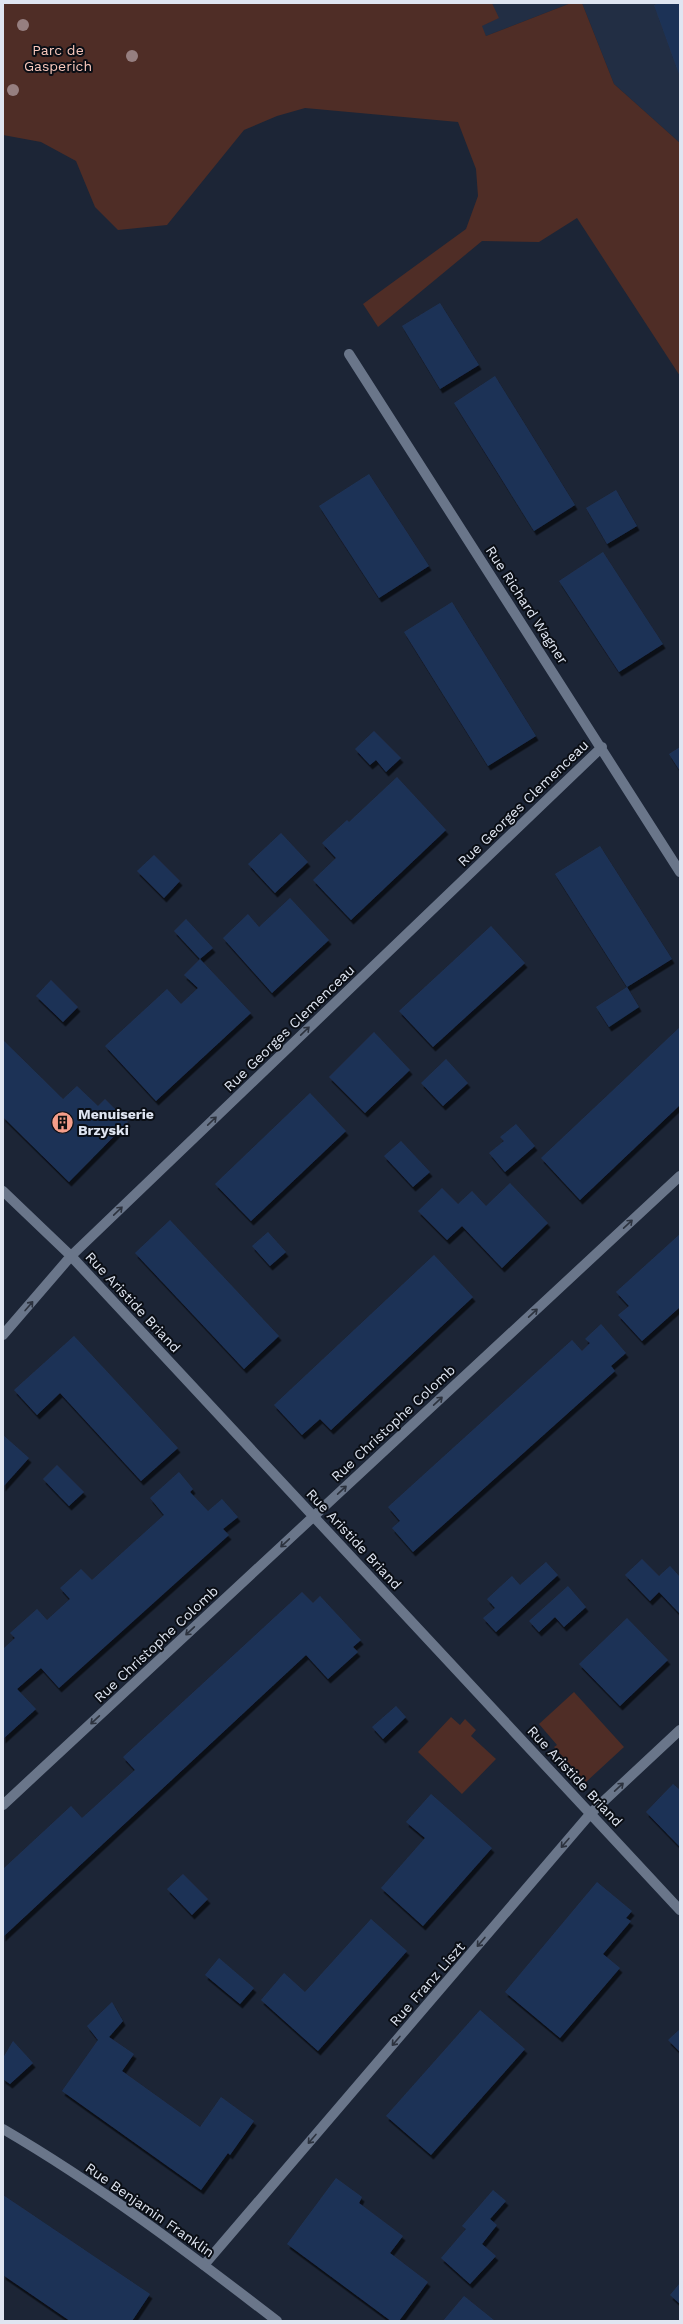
<svg xmlns="http://www.w3.org/2000/svg" width="683" height="2324" viewBox="0 0 683 2324" font-family="'Work Sans',sans-serif">
  <style>
    .built { fill: #222e44 }
    .green { fill: #4f2d26 }
    .building { fill: #1f3357; filter: url(#shadow) }
    .lines { fill: none; stroke-linecap: round; stroke-linejoin: round }
    .minor { stroke: #6a768a; stroke-width: 10 }
    .tertiary { stroke: #6a768a; stroke-width: 10 }
    .tree { fill: #967f80 }
    .oneway { stroke: #2c323e }
    .labels { text-anchor: middle; dominant-baseline: central; stroke-width: 4; stroke-linejoin: round; paint-order: stroke }
    .park-label { font-size: 14px; fill: #f9c8bc; stroke: #0a0e15 }
    .street-label { font-size: 14px; fill: #dfe5f1; stroke: #0a0e15 }
    .poi-label { font-size: 14px; font-weight: bold; fill: #dfe5f1; stroke: #0a0e15; text-anchor: start }
  </style>
  <defs>
    <filter id="shadow"><feDropShadow dx="2.5" dy="4.5" stdDeviation="0" flood-color="#0009"/></filter>
  </defs>
  <rect width="100%" height="100%" fill="#1c2536"/>
  <path class="built" d="M492,3H571L486,36L481,26L498,18Z
    M582,3H680V143L614,84Z"/>
  <path class="green" d="M3,3H492L499,18L482,26L486,36L571,3H582L614,84L680,143V376L577,218L539,242L482,241L378,327L363,304L466,229L478,196L476,169L458,122L305,108L277,116L244,130L167,225L118,230L95,207L76,161L41,142L3,135Z
    M574,1692L624,1747L586,1782L554,1747L557,1745L539,1724Z
    M451,1717L460,1725L465,1719L476,1730L471,1736L496,1759L462,1794L418,1752Z"/>
  <path class="building" d="M660,3H680V77L654,5Z
    M440,303L479,365L440,389L402,326Z
    M495,376L575,505L534,531L454,403Z
    M369,474L429,566L379,598L319,506Z
    M616,490L637,526L607,544L586,508Z
    M603,552L663,644L619,672L559,581Z
    M452,602L536,736L488,766L404,632Z
    M374,731L401,758L386,772L376,760L370,765L355,749Z
    M680,747V771L669,754Z
    M397,777L446,830L351,920L313,880L336,858L322,843L347,820L349,822Z
    M281,833L308,862L275,893L248,864Z
    M600,846L672,959L627,987L639,1007L609,1027L596,1007L627,987L555,874Z
    M154,855L180,881L164,898L137,871Z
    M290,898L329,940L272,993L223,938L248,914L259,927Z
    M186,919L213,948L200,959L174,931Z
    M491,926L525,963L433,1047L399,1011Z
    M200,959L251,1013L156,1101L105,1046L167,989L181,1004L198,988L184,975Z
    M51,980L78,1007L63,1022L36,996Z
    M680,1027V1105L580,1200L541,1158Z
    M374,1032L410,1070L365,1113L329,1077Z
    M3,1040L63,1099L77,1086L98,1106L105,1099L128,1122L69,1182L3,1117Z
    M446,1059L468,1083L443,1106L421,1083Z
    M310,1093L346,1131L251,1221L215,1184Z
    M516,1124L535,1146L505,1172L489,1153L504,1141L500,1137Z
    M401,1141L430,1172L413,1187L384,1156Z
    M510,1183L548,1223L502,1268L462,1226L447,1240L418,1211L442,1188L458,1204L472,1191L486,1206Z
    M170,1220L279,1336L244,1369L135,1253Z
    M268,1232L286,1252L270,1266L252,1246Z
    M680,1234V1307L642,1341L618,1315L629,1306L616,1292Z
    M434,1255L473,1297L331,1430L320,1419L302,1435L274,1405Z
    M601,1324L626,1353L611,1366L615,1371L413,1552L392,1528L400,1521L388,1507L572,1340L582,1351L590,1343L585,1339Z
    M74,1336L178,1448L141,1481L60,1393L37,1415L14,1390Z
    M3,1435L29,1458L3,1487Z
    M57,1465L84,1492L69,1506L43,1479Z
    M179,1472L193,1489L190,1492L208,1511L222,1499L238,1517L223,1529L229,1535L59,1688L41,1668L17,1689L36,1709L3,1739V1649L15,1638L10,1633L37,1609L47,1620L70,1599L60,1588L81,1569L92,1580L164,1515L150,1498Z
    M642,1559L659,1576L670,1566L680,1577V1614L659,1592L650,1601L625,1575Z
    M546,1562L558,1575L496,1632L483,1618L495,1608L487,1599L512,1576L520,1585Z
    M568,1586L586,1607L564,1627L555,1617L539,1632L529,1621Z
    M302,1592L313,1603L320,1596L361,1640L353,1647L358,1652L328,1679L306,1655L3,1937V1869L71,1806L82,1818L135,1770L123,1757Z
    M627,1618L668,1660L620,1706L579,1664Z
    M396,1706L406,1717L383,1739L372,1727Z
    M673,1784L680,1790V1847L646,1812Z
    M431,1794L492,1848L423,1926L381,1888L425,1838L406,1822Z
    M183,1874L208,1899L192,1915L167,1889Z
    M597,1882L632,1911L626,1918L631,1921L603,1954L620,1968L560,2038L505,1992Z
    M371,1919L407,1951L318,2051L261,2000L284,1973L305,1992Z
    M219,1958L254,1988L240,2004L205,1975Z
    M112,2002L123,2021L109,2037L134,2054L122,2071L200,2127L221,2097L254,2121L230,2155L228,2153L201,2190L62,2091L98,2040L87,2026Z
    M480,2010L525,2049L431,2155L386,2116Z
    M680,2029V2052L668,2040Z
    M13,2041L33,2063L10,2084L3,2079V2058Z
    M336,2178L362,2197L359,2203L403,2236L390,2253L428,2282L399,2321H391L287,2244Z
    M493,2190L506,2201L490,2219L497,2225L482,2244L496,2256L470,2284L441,2258L466,2229L462,2226Z
    M3,2195L150,2294L132,2321H70L3,2275Z
    M680,2283V2304L670,2295Z
    M464,2296L495,2321H443Z"/>
  <g class="lines">
    <path class="minor" d="M349,354L680,872
      M3,1191L71,1256L680,1910
      M3,1335L71,1256L602,747
      M3,1805L680,1176
      M204,2265L591,1813L680,1730"/>
    <path class="tertiary" d="M3,2129C99,2185 189,2253 277,2321"/>
  </g>
  <g class="tree">
    <circle cx="23" cy="25" r="6"/>
    <circle cx="132" cy="56" r="6"/>
    <circle cx="13" cy="90" r="6"/>
  </g>
  <defs><path id="oneway-shaft" d="M-6 0H5M1.5-3L5.5 0L1.5 3" fill="none" stroke-width="1.6" stroke-linecap="round" stroke-linejoin="round"/></defs>
  <g class="oneway">
    <use href="#oneway-shaft" transform="translate(305 1031) rotate(-44)"/>
    <use href="#oneway-shaft" transform="translate(212 1121) rotate(-44)"/>
    <use href="#oneway-shaft" transform="translate(118 1211) rotate(-44)"/>
    <use href="#oneway-shaft" transform="translate(628 1224) rotate(-43)"/>
    <use href="#oneway-shaft" transform="translate(29 1306) rotate(-49)"/>
    <use href="#oneway-shaft" transform="translate(533 1313) rotate(-43)"/>
    <use href="#oneway-shaft" transform="translate(438 1401) rotate(-43)"/>
    <use href="#oneway-shaft" transform="translate(342 1490) rotate(-43)"/>
    <use href="#oneway-shaft" transform="translate(285 1543) rotate(137)"/>
    <use href="#oneway-shaft" transform="translate(190 1631) rotate(137)"/>
    <use href="#oneway-shaft" transform="translate(95 1720) rotate(137)"/>
    <use href="#oneway-shaft" transform="translate(619 1787) rotate(-43)"/>
    <use href="#oneway-shaft" transform="translate(565 1843) rotate(131)"/>
    <use href="#oneway-shaft" transform="translate(481 1942) rotate(131)"/>
    <use href="#oneway-shaft" transform="translate(396 2041) rotate(131)"/>
    <use href="#oneway-shaft" transform="translate(312 2139) rotate(131)"/>
  </g>
  <defs>
    <symbol id="building-disc" viewBox="-11 -11 22 22"><circle r="9.5" fill="#f49e8a" stroke="#0a0e15"/><path d="M-4-6H4V6H1V3H-1V6H-4ZM-2.5-4.3h1.7v1.8h-1.7ZM.8-4.3h1.7v1.8H.8ZM-2.5-1h1.7V.8h-1.7ZM.8-1h1.7V.8H.8Z" fill="#111"/></symbol>
  </defs>
  <g fill-rule="evenodd">
    <use href="#building-disc" x="50" y="1110" width="25" height="25"/>
  </g>
  <g class="labels">
    <g class="park-label">
      <text x="58" y="50">Parc de<tspan x="58" dy="16">Gasperich</tspan></text>
    </g>
    <g class="street-label">
      <text transform="translate(527 605) rotate(57)">Rue Richard Wagner</text>
      <text transform="translate(523 803) rotate(-44)">Rue Georges Clemenceau</text>
      <text transform="translate(289 1028) rotate(-44)">Rue Georges Clemenceau</text>
      <text transform="translate(133 1302) rotate(47)">Rue Aristide Briand</text>
      <text transform="translate(393 1423) rotate(-43)">Rue Christophe Colomb</text>
      <text transform="translate(354 1539) rotate(47)">Rue Aristide Briand</text>
      <text transform="translate(156 1644) rotate(-43)">Rue Christophe Colomb</text>
      <text transform="translate(575 1776) rotate(47)">Rue Aristide Briand</text>
      <text transform="translate(427 1984) rotate(-49)">Rue Franz Liszt</text>
      <text transform="translate(150 2210) rotate(35)">Rue Benjamin Franklin</text>
    </g>
    <g class="poi-label">
      <text x="78" y="1114">Menuiserie<tspan x="78" dy="16">Brzyski</tspan></text>
    </g>
  </g>
  <rect width="683" height="2324" fill="none" stroke="#dfe5f1" stroke-width="8"/>
</svg>
